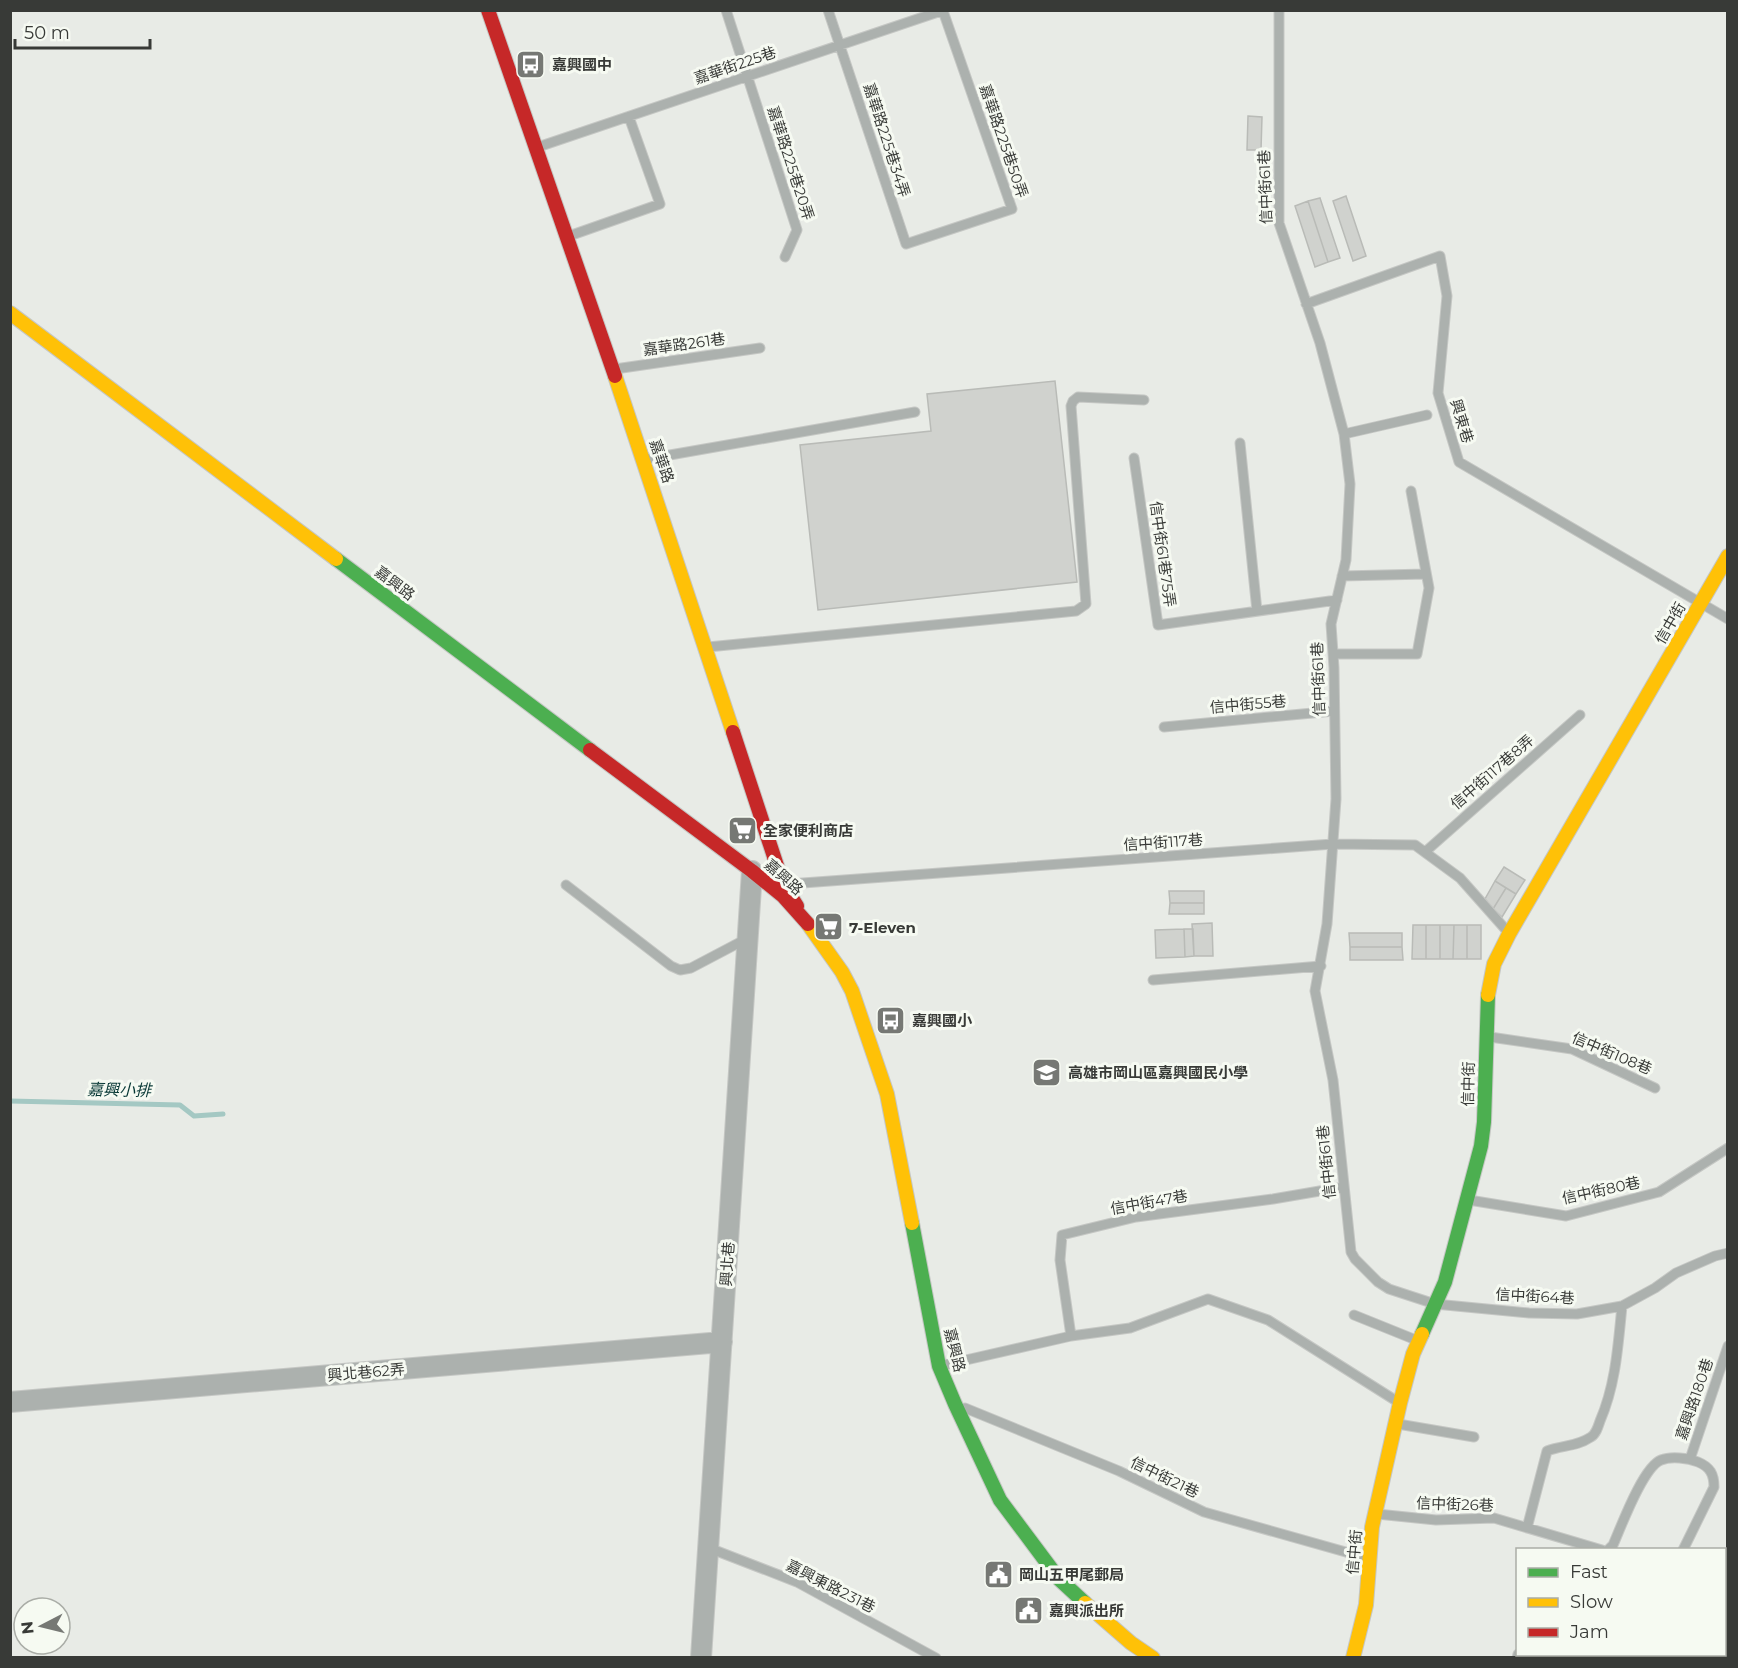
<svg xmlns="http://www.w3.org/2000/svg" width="1738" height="1668" viewBox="0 0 1738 1668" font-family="Montserrat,'Noto Sans TC',sans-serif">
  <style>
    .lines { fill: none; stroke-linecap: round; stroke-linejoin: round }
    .stream { stroke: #a4c8c3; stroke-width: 5 }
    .building { fill: #d0d2ce; stroke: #b9bbb7; stroke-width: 1.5 }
    .lane-casing { stroke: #c5c7c4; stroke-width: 11 }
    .street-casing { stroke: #c5c7c4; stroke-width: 22 }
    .fast-casing { stroke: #c5c7c4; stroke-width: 16 }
    .slow-casing { stroke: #c5c7c4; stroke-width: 16 }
    .jam-casing { stroke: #c5c7c4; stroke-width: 16 }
    .lane { stroke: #acb1ae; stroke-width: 9 }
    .street { stroke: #acb1ae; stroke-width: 20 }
    .fast { stroke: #4caf50; stroke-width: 14 }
    .slow { stroke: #ffc107; stroke-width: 14 }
    .jam { stroke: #c62828; stroke-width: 14 }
    .labels { text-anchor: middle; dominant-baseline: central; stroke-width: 6; stroke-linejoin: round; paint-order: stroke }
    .poi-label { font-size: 15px; font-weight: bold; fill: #383a37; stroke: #f6faf2; text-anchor: start }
    .street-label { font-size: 15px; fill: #383a37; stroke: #f6faf2 }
    .water-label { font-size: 16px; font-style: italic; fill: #053633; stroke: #f6faf2 }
  </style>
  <rect width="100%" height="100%" fill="#e8ebe6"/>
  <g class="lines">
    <path class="stream" d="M10,1101L180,1105L194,1116L223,1114"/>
  </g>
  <path class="building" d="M1248,116L1262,117L1261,150H1247Z
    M1346,196L1366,256L1353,261L1333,201Z
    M1320,198L1340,258L1328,262L1308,201Z
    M1308,201L1328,262L1315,267L1295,206Z
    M1055,381L1077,582L818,610L800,445L931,431L927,394Z
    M1504,867L1525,880L1516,894L1495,881Z
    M1495,881L1506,888L1493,909L1485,899Z
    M1506,888L1516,894L1502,917L1493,909Z
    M1169,891H1204V903H1170Z
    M1170,903H1204V914H1169Z
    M1212,923L1213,956H1194L1192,924Z
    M1413,925H1426V959H1412Z
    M1426,925H1440V959H1426Z
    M1440,925H1454L1453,959H1440Z
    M1454,925H1467V959H1453Z
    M1467,925H1481V959H1467Z
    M1184,929H1193L1194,956L1185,957Z
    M1184,929L1185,957L1156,958L1155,930Z
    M1349,933H1402V947H1350Z
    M1350,947H1402L1403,960H1350Z"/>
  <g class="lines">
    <defs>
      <path id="lane" d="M726,10L797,230L785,257
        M828,10L906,244L1012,209L943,11
        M1279,10V223L1320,343L1344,434L1350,484L1346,560L1331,624L1334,668L1336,799L1327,924L1315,991L1333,1080L1351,1252L1355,1259L1378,1282L1389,1289L1435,1304L1529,1313L1577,1314L1622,1306L1655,1288L1676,1273L1715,1256L1728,1253
        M538,147L944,10
        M569,236L660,204L629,117
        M1306,304L1440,256L1447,296L1438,393L1459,462L1728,619
        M615,369L760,348
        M1344,434L1427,415
        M1240,443L1257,611
        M1134,458L1158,625L1337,600
        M647,459L915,412
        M1342,576L1426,574
        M708,647L1076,611L1086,604L1071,406L1073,401L1078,397L1144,400
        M1333,654H1417L1429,588L1411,491
        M1164,727L1334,711
        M1425,852L1580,715
        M789,884L1333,844L1415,845L1460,878L1507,931
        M566,885L671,966L680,970L691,968L748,938
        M1153,980L1321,966
        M1490,1037L1572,1049L1655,1088
        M1469,1200L1566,1216L1659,1192L1728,1148
        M1354,1315L1416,1340
        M1071,1336L1060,1260L1062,1235L1136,1217L1273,1199L1343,1187
        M944,1365L1071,1336L1130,1328L1208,1299L1268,1320L1398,1402
        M965,1408L1119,1471L1204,1512L1367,1558
        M1398,1424L1474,1437
        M1690,1459L1728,1346
        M1377,1514L1436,1520L1494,1518L1602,1550
        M1527,1528L1547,1451C1563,1445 1576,1447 1591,1437C1596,1434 1598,1427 1600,1421C1616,1384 1618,1345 1622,1306
        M709,1548L797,1582L936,1658
        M1608,1550L1613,1545C1621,1527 1643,1467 1661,1460C1671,1456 1688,1458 1698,1462C1710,1467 1714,1474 1714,1487L1683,1550
        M1517,1658L1518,1654
        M1630,1658L1632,1654"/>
      <path id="street" d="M10,1402L722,1342
        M701,1658L752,871"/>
      <path id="fast" d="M336,559L590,750
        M912,1223L939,1366L955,1404L1000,1500L1059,1579L1085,1603
        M1422,1334L1445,1282L1481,1146L1484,1122L1488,995"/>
      <path id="slow" d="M10,313L336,559
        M615,376L733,732
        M808,924L842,972L852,991L887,1094L912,1223
        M1488,995L1494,964L1509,934L1728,556
        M1085,1603L1131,1643L1153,1658
        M1353,1658L1366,1605L1372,1527L1400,1403L1413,1354L1422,1334"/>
      <path id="jam" d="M488,10L615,376
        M733,732L783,884L797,906
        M590,750L752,871L783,896L808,924"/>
    </defs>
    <use href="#lane" class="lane-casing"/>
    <use href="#street" class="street-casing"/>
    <use href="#fast" class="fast-casing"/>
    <use href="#slow" class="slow-casing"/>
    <use href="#jam" class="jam-casing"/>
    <use href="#lane" class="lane"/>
    <use href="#street" class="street"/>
    <use href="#fast" class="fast"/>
    <use href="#slow" class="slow"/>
    <use href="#jam" class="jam"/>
  </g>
  <defs>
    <symbol id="bus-square" viewBox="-11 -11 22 22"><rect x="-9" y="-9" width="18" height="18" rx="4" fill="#767874" stroke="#f6faf2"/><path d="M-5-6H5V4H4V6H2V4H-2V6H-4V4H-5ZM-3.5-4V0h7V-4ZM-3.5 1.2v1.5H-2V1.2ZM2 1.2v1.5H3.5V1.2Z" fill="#fff"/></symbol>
    <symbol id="supermarket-square" viewBox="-11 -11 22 22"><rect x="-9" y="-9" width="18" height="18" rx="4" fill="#767874" stroke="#f6faf2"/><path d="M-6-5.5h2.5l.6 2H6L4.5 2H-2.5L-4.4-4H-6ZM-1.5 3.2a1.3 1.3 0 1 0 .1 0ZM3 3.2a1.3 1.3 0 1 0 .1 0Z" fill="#fff"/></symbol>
    <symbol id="school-square" viewBox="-11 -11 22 22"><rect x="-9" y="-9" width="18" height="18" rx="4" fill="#767874" stroke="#f6faf2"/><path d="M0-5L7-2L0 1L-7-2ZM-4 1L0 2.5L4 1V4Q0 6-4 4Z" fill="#fff"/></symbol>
    <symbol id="civic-square" viewBox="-11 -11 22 22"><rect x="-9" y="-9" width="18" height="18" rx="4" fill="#767874" stroke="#f6faf2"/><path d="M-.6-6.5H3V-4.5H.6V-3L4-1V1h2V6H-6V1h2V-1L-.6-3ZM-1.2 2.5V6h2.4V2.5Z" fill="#fff"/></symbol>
  </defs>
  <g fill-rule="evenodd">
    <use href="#bus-square" x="514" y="48" width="33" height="33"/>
    <use href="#supermarket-square" x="726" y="814" width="33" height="33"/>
    <use href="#supermarket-square" x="812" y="910" width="33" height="33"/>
    <use href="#bus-square" x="874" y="1004" width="33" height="33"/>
    <use href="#school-square" x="1030" y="1056" width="33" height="33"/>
    <use href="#civic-square" x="982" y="1558" width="33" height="33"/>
    <use href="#civic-square" x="1012" y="1594" width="33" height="33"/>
  </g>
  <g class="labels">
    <g class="poi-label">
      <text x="552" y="64">嘉興國中</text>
      <text x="763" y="830">全家便利商店</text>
      <text x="849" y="927">7-Eleven</text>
      <text x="912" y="1020">嘉興國小</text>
      <text x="1068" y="1072">高雄市岡山區嘉興國民小學</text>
      <text x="1019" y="1574">岡山五甲尾郵局</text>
      <text x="1049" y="1610">嘉興派出所</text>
    </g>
    <g class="street-label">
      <text transform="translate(735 65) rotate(-19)">嘉華街225巷</text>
      <text transform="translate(887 140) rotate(72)">嘉華路225巷34弄</text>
      <text transform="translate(1004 141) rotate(71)">嘉華路225巷50弄</text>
      <text transform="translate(791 163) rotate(72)">嘉華路225巷20弄</text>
      <text transform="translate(1265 187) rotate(-92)">信中街61巷</text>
      <text transform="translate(684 344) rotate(-8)">嘉華路261巷</text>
      <text transform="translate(1462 421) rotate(73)">興東巷</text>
      <text transform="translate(662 461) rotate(71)">嘉華路</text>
      <text transform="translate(1163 554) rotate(82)">信中街61巷75弄</text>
      <text transform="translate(395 583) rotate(37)">嘉興路</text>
      <text transform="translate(1670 623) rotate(-60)">信中街</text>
      <text transform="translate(1318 679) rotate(-92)">信中街61巷</text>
      <text transform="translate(1248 704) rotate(-5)">信中街55巷</text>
      <text transform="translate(1492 772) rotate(-41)">信中街117巷8弄</text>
      <text transform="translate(1163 842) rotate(-4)">信中街117巷</text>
      <text transform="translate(784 877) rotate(42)">嘉興路</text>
      <text transform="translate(1612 1053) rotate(23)">信中街108巷</text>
      <text transform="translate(1468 1084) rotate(-89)">信中街</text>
      <text transform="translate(1326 1162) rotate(-96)">信中街61巷</text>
      <text transform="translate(1601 1190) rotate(-12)">信中街80巷</text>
      <text transform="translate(1149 1202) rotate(-10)">信中街47巷</text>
      <text transform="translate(727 1264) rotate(-86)">興北巷</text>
      <text transform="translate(1535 1296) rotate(3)">信中街64巷</text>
      <text transform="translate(955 1350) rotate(76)">嘉興路</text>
      <text transform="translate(366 1372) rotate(-5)">興北巷62弄</text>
      <text transform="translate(1694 1399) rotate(-71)">嘉興路180巷</text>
      <text transform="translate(1165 1477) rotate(26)">信中街21巷</text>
      <text transform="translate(1455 1504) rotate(2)">信中街26巷</text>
      <text transform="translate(1354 1552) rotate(-85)">信中街</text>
      <text transform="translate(831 1586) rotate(27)">嘉興東路231巷</text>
    </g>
    <g class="water-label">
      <text transform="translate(119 1090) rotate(1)">嘉興小排</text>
    </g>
  </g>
  <rect width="1738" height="1668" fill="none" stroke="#383a37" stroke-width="24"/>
  <rect x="1516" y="1548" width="210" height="108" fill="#f6faf2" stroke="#aaada7" stroke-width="1.5"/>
  <rect x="1528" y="1568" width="30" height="9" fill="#4caf50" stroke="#aaada7" stroke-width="1.5"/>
  <text x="1570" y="1578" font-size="18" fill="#383a37">Fast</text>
  <rect x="1528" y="1598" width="30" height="9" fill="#ffc107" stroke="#aaada7" stroke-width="1.5"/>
  <text x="1570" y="1608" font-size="18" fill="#383a37">Slow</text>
  <rect x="1528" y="1628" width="30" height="9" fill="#c62828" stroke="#aaada7" stroke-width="1.5"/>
  <text x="1570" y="1638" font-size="18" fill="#383a37">Jam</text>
  <g transform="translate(42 1626) rotate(263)"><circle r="28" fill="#f6faf2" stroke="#aaada7" stroke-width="1.5"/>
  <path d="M0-4.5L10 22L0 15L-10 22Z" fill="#767874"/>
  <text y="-9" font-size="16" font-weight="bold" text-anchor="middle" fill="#383a37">N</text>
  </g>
  <path d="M15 39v9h135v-9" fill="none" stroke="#383a37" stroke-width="3"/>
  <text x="24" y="39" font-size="18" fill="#383a37" stroke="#f6faf2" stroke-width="4.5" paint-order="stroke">50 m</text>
</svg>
